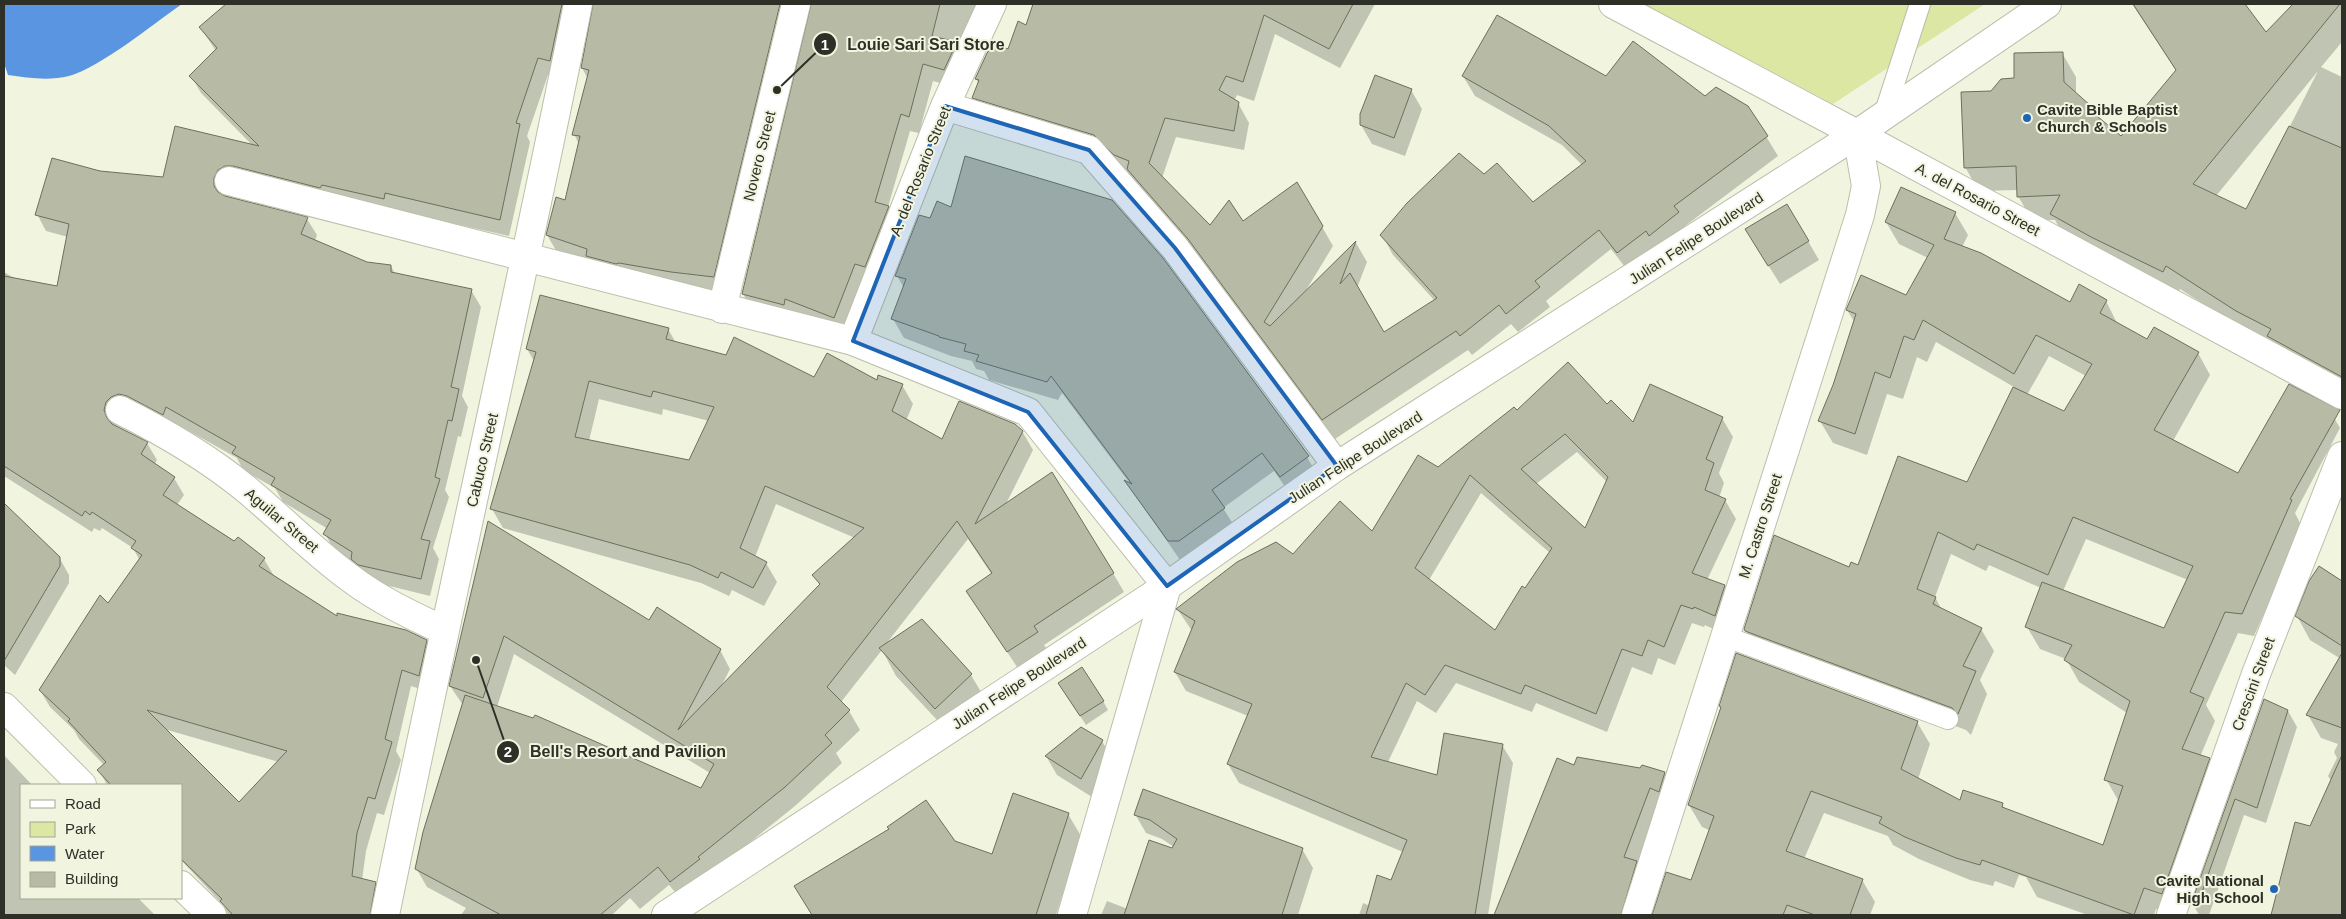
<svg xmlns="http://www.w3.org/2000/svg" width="2346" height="919" viewBox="0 0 2346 919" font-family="Arial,sans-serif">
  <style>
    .green { fill: #dbe7a2 }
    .water { fill: #5995e0 }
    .shadow { fill: #0003; fill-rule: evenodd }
    .building { fill: #b7bba6; stroke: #6c6f5c; fill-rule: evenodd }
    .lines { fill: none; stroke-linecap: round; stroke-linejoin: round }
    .lane-casing { stroke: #bbbfaa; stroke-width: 22 }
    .street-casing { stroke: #bbbfaa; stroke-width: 30 }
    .secondary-casing { stroke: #bbbfaa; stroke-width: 30 }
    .lane { stroke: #fff; stroke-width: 20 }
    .street { stroke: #fff; stroke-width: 28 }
    .secondary { stroke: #fff; stroke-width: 28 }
    .marked { fill: #1e65b5; fill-opacity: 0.2; stroke: #1e65b5; stroke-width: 4; stroke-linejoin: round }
    .poi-dot { fill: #1e65b5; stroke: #f1f5df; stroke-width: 2 }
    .labels { text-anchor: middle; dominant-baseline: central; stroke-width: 4; stroke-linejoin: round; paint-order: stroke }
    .poi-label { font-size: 15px; font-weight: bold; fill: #2e2f27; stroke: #f1f5df; text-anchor: start }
    .street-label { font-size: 15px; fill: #2e2f27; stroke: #f1f5df }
    .leader { fill: none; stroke: #2e2f27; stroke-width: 2 }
    .callout-dot { fill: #2e2f27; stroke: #f1f5df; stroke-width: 2 }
    .mark-label { font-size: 15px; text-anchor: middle; font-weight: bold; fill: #fff }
    .callout-label { font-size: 16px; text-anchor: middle; font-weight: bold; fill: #2e2f27; stroke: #f1f5df; stroke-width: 4; stroke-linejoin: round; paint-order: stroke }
  </style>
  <rect width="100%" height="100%" fill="#f1f5df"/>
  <path class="green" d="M1643,4H1985L1833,104Z"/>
  <path class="water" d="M4,4H182C153,24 101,67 69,76C49,81 28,78 8,75L4,63Z"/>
  <path class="shadow" d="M228,4H987L954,87L933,81L919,133L910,131L888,207L898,224L844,334L753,311L743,294L812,7L810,5L801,6L723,293L682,289L557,252L547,235L566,201L579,144L574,134L588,79L582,68L595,7L592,6H583L560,77L548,75L527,136L530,142L509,236L394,210L227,188L223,196L307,219L317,235L315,241L367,263L391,266L395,274L471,290L481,307L462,396L468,407L461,437L458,436L445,490L449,497L433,548L439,559L430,596L369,581L362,576L355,563L335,551L325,534L328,529L283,502L275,488L243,470L237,458L175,423L172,431L115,421L114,424L147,443L157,460L154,465L174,478L184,495L177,505L264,559L274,576L338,618L426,641L436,658L429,692L411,686L396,751L401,760L384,815L377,813L366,851L362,880L375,884L385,901L382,915H228L225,907L181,860V785H107L99,770L104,765L79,739L74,730L50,707L40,690L108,605L140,561L133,548L102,528L100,531L94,528L92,532L4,476V272L17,280L58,287L68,237L46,231L37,214L99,172L164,178L253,146L201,93L191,76L216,51L200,27ZM164,729L279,762L239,804Z
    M1035,4H1375L1340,68L1275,34L1254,101L1237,95L1234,101L1238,103L1249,123L1244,150L1176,137L1162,178L1210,227L1243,223L1297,183L1333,246L1305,292L1356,243L1367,262L1357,288L1384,334L1435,301L1393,255L1382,235L1484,176L1533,204L1582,165L1562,145L1475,96L1463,76L1606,78L1748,107L1778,156L1685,226L1690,233L1629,272L1611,249L1546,301L1550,307L1518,332L1511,324L1472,355L1468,350L1335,439L1200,258L1140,189L1132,177L985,118L974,98L979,84L976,79L992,44L1008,50L1027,26Z
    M2132,4H2244L2266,34L2294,4H2342V42L2321,67L2342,77V393L2180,289L2177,295L2065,238L2055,220H2032L2018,196V190L1979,191L1965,167L1992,92L2062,53L2076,77V95L2090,107L2095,116L2121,138L2177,72ZM2318,71L2247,211L2216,196Z
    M1411,90L1422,109L1405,156L1372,144L1361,125Z
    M1955,213L1968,235L1962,247L2071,303L2106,301L2118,325L2148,341L2198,353L2210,375L2173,441L2239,474L2327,406L2340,428L2295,513L2302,527L2254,636L2238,633L2206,705L2215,721L2200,757L2209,759L2222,781L2174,915L2156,909L2154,915H2088L2037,897L2026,877L2019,875L2014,888L1995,881L1993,886L1970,880L1919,859L1893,845L1888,836L1824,813L1804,859L1862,880L1875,902L1870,915H1653L1667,873L1692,882L1711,831L1702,827L1689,805L1917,722L1930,744L1918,779L1961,802L2002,804L2005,810L2104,847L2119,802L2106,779L2127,713L2079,682L2066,659L2040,649L2027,627L2041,588L1989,565L1986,571L1951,554L1935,597L1942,610L1981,629L1994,651L1980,680L1987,694L1971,735L1966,730L1759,653L1746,631L1849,568L1858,566L1967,483L2014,387L1936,342L1927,362L1917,357L1903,399L1887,394L1867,455L1833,443L1820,421L1834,385L1855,323L1847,310L1906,297L1928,258L1899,244L1886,222ZM2049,356L2086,376L2064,413L2027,395ZM2086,539L2188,580L2165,630L2063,591Z
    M920,216L1307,457L1318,476L1291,495L1274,471L1223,508L1235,527L1190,560H1180L1127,483L1131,485L1062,393L1058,400L989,380L984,371L976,369L972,361L951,356L904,338L893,319L904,288L897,276Z
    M1808,241L1819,260L1780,284L1758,249Z
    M668,329L676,343L814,379L902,385L913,404L906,421L942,440L1022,431L1033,450L1005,506L1113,573L1124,592L1044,645L1048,651L1019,670L967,591L992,575L968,539L886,644L922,621L971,675L987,702L951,735L896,676L882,650L841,702L849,711L860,730L836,753L842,763L795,806L708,876L682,900L669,885L640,909L630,898L612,915H461L466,908L427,887L416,868L463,705L450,686L489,523L649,622L720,650L730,669L722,685L820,586L814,575L855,538L776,504L755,557L766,563L777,582L764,606L732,590L729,596L701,583L503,528L492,509L534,361L527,349ZM599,399L662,415L663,409L709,421L690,461L589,441ZM514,654L710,773L702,790L497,707Z
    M1607,405L1633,425L1722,418L1733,437L1719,473L1724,483L1719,498L1725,500L1736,519L1707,580L1724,586L1735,605L1726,635L1705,625L1704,627L1692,623L1675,665L1658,658L1652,675L1632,667L1607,732L1536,703L1532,712L1456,683L1436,713L1417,701L1388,762L1438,776L1502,745L1513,763L1488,915H1359L1363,903L1370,906L1391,882L1403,852L1239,783L1228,764L1248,716L1186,691L1175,672L1192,631L1178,610L1293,556L1373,533L1438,468L1517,412ZM1577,452L1607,482L1586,530L1536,484ZM1481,493L1550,553L1496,632L1429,580Z
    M4,504L59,557L69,575V583L15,675L4,665Z
    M2319,568L2342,583V915H2273L2296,824L2311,827L2332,782L2328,776L2337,758L2334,752L2338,744L2321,738L2308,715L2341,659L2310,640L2297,616Z
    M1065,693L1103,701L1108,710L1086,725Z
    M2265,701L2288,711L2297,727L2266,823L2244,815L2209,915H2199L2193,904Z
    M1081,729L1102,741L1113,760L1092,797L1057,775L1046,756Z
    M4,755L32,785H21V898H138L155,915H4Z
    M1557,760L1575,766L1665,773L1675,792L1637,915H1496Z
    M1068,814L1081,836L1056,915H813L796,887L954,842L993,856Z
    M1135,814L1302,849L1313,868L1298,915H1101L1107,901L1128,909L1174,847L1162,839L1146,833Z"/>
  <path class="building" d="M226,4H562L550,61L538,58L516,123L520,124L500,220L385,193L384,199L322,185L320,188L233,166H225L218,170L214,178V186L218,192L225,196L308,217L301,234L367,262L391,265V272L472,289L451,387L459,389L452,421L448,420L435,477L440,479L421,539L430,541L421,579L358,565L351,559L352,552L323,534L331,520L271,485L275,478L232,453L236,447L166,407L163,415L127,396L119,394L111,397L106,402L104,410L107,418L112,424L148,442L141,454L175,477L163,495L234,541L238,537L265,558L259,566L337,616V613L406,630L427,640L419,676L402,670L385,739L392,742L375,799L368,797L357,833L352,876L376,882L370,915H233L220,901L222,899L181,859V785H111L97,770L106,762L68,721L70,719L39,690L100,595L108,603L142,555L131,548L136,541L92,512L90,515L85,511L82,516L4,466V276L57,286L69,224L35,215L52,158L100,171L163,177L175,126L259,146L189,76L217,48L199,27ZM147,710L287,751L239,802Z
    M593,4H780L714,277L671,272L619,263L616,264L586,256L587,249L546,235L556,197L565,200L580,136L572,135L589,70L581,68Z
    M811,4H940L932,36L957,42L944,70L923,64L909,117L901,114L875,202L889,206L865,267L855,264L834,318L785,299L784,305L742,294Z
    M1033,4H1353L1329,49L1264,15L1243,82L1226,76L1219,90L1239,102L1234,131L1165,118L1149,163L1210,225L1229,200L1243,221L1297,182L1323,226L1264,322L1270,326L1356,241L1340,284L1350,273L1384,332L1437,298L1380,235L1407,203L1459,153L1484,174L1497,163L1533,202L1586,161L1549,126L1462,76L1497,15L1606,76L1633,41L1705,96L1716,87L1748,106L1768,136L1674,206L1679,212L1649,236L1646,231L1617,253L1599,230L1535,281L1540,287L1506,314L1499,305L1460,336L1456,331L1322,420L1188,239L1127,169L1129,161L1114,155L1094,135L972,98L979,80L975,79L988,51H990L993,43L1008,49L1018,21L1026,25Z
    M2133,4H2245L2266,32L2293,4H2340L2193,184L2246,209L2289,126L2342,148V377L2267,336L2271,329L2236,311L2166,266L2163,272L2091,237L2050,214L2060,195L2017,197L2016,166L1964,168L1961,92L1991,91L2001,79L2014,78V53L2063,52L2064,82L2091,106V111L2121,136L2176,70Z
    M1375,75L1412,89L1394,138L1360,125V114Z
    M965,156L1112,200L1163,258L1309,456L1280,477L1262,453L1212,490L1225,508L1179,541H1168L1124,480L1132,484L1051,376L1047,382L976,361L979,355L964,351L966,344L939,337V336L891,319L906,279L895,276L919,215L930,218L937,201L951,207Z
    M1901,187L1956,212L1944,239L1981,253L2070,302L2079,284L2107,300L2100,313L2147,339L2154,327L2199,352L2154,430L2238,473L2289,384L2340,410L2290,499L2292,500L2242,614L2225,612L2190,692L2204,698L2182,749L2210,758L2162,894L2144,888L2134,915L1982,860L1980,865L1956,858L1905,837L1879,823L1882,817L1811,791L1786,851L1863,879L1850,915H1815L1787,905L1783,915H1652L1666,872L1691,880L1714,816L1688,805L1721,707L1719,706L1736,653L1918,721L1901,769L1960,800L1963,790L2003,803L2002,807L2103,845L2123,786L2104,780L2130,701L2064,660L2072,645L2025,627L2042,582L2164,628L2193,566L2073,517L2048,575L1977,544L1974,550L1938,532L1917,589L1936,597L1933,604L1982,628L1963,666L1976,671L1958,714L1952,708L1745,631L1744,629L1774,535L1849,567L1851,562L1858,565L1898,456L1967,482L2013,387L2064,411L2092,364L2036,335L2014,374L1923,320L1914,340L1904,336L1890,378L1875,372L1855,434L1818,421L1833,385L1856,314L1846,310L1861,275L1906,295L1934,245L1885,222Z
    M1787,204L1809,241L1768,266L1745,229Z
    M540,295L669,328L666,339L726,355L734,337L814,377L827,353L877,380L878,375L903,384L892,411L942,439L959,401L1015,424L1023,431L975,524L1052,472L1114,573L1034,626L1038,632L1007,652L966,591L992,573L957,521L827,687L850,710L825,735L832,743L785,787L698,857L700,859L670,882L658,867L600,915H501L415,869L423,832L465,695L533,718L535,715L701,788L714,764L504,636L483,698L449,686L488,521L649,620L657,607L721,649L678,730L820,584L812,575L864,528L765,486L740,548L767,562L753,588L721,572L718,578L690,565L490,509L536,352L526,349ZM589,381L651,397L653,391L714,407L689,460L575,437Z
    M1568,362L1607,404L1611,400L1633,422L1650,384L1723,417L1706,459L1714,463L1705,490L1726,499L1692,573L1725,585L1715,616L1694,607L1693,609L1681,605L1664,647L1648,640L1642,656L1622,649L1596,714L1525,685L1521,694L1445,665L1425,695L1406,683L1371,757L1437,775L1444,733L1503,744L1475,915H1366L1377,875L1391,880L1407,840L1227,764L1252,704L1174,672L1195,621L1176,609L1237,562L1276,542L1293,554L1340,501L1372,531L1418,455L1438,467L1514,407L1517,410ZM1565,434L1608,477L1585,528L1521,469ZM1470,475L1552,548L1525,588L1522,586L1495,630L1415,568Z
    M4,503L60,557V566L4,661Z
    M2319,566L2342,581V646L2295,616L2309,581Z
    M922,619L972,674L935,709L879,648Z
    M2342,653V728L2306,715Z
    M1082,667L1104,701L1080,716L1058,683Z
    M2264,699L2288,710L2257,808L2235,799L2197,906L2191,904Z
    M1081,727L1103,740L1081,779L1045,756Z
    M2342,755V915H2271L2295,822L2310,826Z
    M1577,757L1640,768L1642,765L1665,772L1659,792L1650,788L1624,857L1637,861L1621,915H1494L1557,758L1574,765Z
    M1143,789L1303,848L1282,915H1124L1149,840L1172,848L1177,839L1150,820L1134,815Z
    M1013,793L1069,813L1036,915H812L794,886L889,829L887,827L926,800L955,841L992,854Z"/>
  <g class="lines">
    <defs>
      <path id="lane" d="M1884,115L1920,4
        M1724,636L1948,719"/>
      <path id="street" d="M1613,4L1857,134L1866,186L1860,215L1636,915
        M945,106L1089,150L1175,248L1337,466
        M229,181L853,341L1028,412L1167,586L1072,915
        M722,309L796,4
        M853,341L945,106L992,4
        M120,410C164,432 207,457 246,489C281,518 313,551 350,578C379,600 411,615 443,630
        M4,707L82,785
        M181,885L212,915
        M385,915C447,611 517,308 578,4
        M2171,915L2256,674L2342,456"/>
      <path id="secondary" d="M1857,134L2342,395
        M666,915L1167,586L1337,466L1857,134L2047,4"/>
    </defs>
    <use href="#lane" class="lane-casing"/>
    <use href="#street" class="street-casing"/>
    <use href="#secondary" class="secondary-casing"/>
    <use href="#lane" class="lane"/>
    <use href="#street" class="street"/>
    <use href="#secondary" class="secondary"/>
  </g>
  <path class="marked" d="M945,106L1089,150L1175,248L1337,466L1167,586L1028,412L853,341Z"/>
  <g class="poi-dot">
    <circle cx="2027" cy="118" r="5"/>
    <circle cx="2274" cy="889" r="5"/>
  </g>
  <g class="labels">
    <g class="poi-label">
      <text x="2037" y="109">Cavite Bible Baptist<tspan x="2037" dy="17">Church &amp; Schools</tspan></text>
      <text x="2264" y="880" text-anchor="end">Cavite National<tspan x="2264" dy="17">High School</tspan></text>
    </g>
    <g class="street-label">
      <text transform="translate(759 156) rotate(-76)">Novero Street</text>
      <text transform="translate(920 171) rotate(-68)">A. del Rosario Street</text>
      <text transform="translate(1978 199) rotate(28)">A. del Rosario Street</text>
      <text transform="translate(1696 238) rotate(-33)">Julian Felipe Boulevard</text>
      <text transform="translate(1355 457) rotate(-33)">Julian Felipe Boulevard</text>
      <text transform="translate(482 460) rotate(-77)">Cabuco Street</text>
      <text transform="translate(282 520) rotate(40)">Aguilar Street</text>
      <text transform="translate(1760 526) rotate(-72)">M. Castro Street</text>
      <text transform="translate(1019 683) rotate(-33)">Julian Felipe Boulevard</text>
      <text transform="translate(2253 684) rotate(-70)">Crescini Street</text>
    </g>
  </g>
  <path class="leader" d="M777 90L825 44M476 660L508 752"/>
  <g class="callout-dot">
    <circle cx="777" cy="90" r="5"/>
    <circle cx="476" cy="660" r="5"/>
    <circle cx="825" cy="44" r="12"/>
    <circle cx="508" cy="752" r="12"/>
  </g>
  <g class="mark-label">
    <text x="825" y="50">1</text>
    <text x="508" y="757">2</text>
  </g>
  <g class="callout-label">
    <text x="926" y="50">Louie Sari Sari Store</text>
    <text x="628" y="757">Bell's Resort and Pavilion</text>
  </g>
  <rect width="2346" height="919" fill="none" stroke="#2e2f27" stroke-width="10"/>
  <rect x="20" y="784" width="162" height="115" fill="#f1f5df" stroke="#a3a695"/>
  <rect x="30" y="800" width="25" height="8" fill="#ffffff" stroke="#a3a695"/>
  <text x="65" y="809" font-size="15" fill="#2e2f27">Road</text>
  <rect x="30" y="822" width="25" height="15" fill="#dbe7a2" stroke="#a3a695"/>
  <text x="65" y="834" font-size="15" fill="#2e2f27">Park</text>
  <rect x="30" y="846" width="25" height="15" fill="#5995e0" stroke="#a3a695"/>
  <text x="65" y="859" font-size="15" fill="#2e2f27">Water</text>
  <rect x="30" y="872" width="25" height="15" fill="#b7bba6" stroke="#a3a695"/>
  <text x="65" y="884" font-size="15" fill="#2e2f27">Building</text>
</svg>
